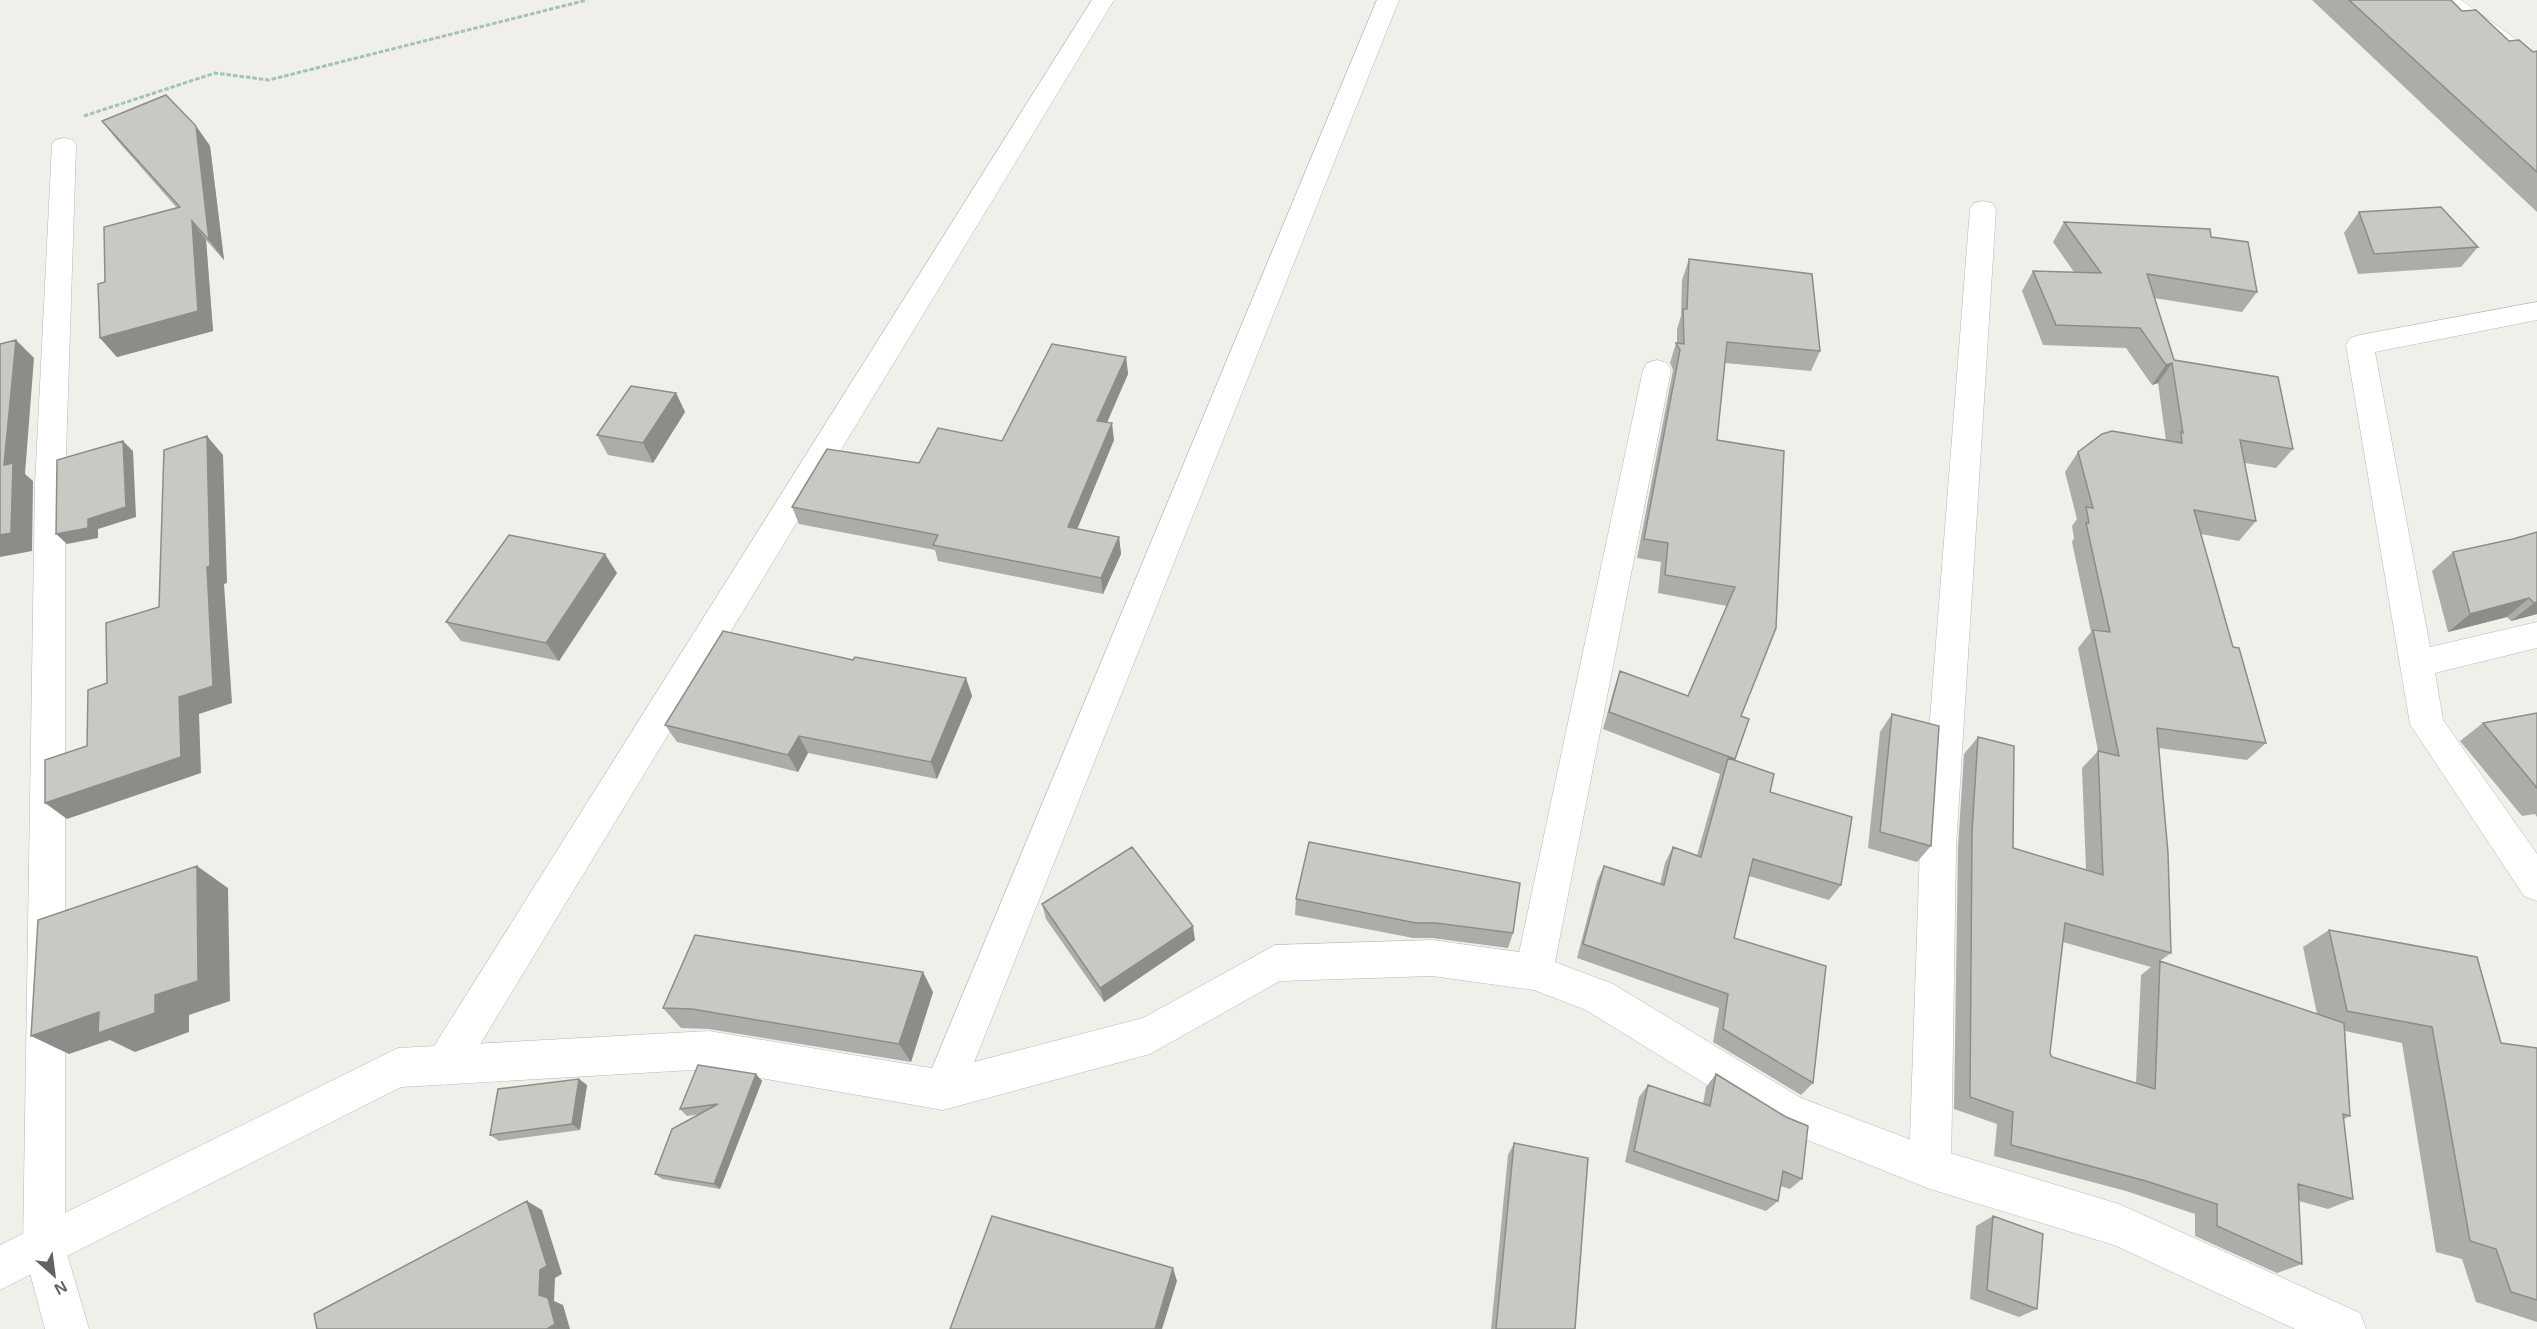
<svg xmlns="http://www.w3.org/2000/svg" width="2537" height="1329" viewBox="0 0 2537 1329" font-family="Arial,sans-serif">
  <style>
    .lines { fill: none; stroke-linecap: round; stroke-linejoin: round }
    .minor-casing { stroke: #b5b7bb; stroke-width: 1 }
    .tertiary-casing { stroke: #b5b7bb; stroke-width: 1 }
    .path { stroke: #a2c4b0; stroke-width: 3; stroke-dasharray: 4.5 2; stroke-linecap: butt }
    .minor { fill: #fff; fill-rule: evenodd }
    .tertiary { fill: #fff; fill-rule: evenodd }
    .wall { fill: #acada8; fill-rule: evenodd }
    .shaded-wall { fill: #8c8d88 }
    .building { fill: #c8c9c3; stroke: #8c8d88; stroke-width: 1.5 }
  </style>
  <rect width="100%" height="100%" fill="#f0efe9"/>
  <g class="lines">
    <defs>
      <path id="minor" d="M1092,0H1114L459,1079L445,1085L431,1079L425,1065L431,1051Z
        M1377,0H1399L963,1090L957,1104L943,1110L929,1104L923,1090Z
        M2436,0H2461L2537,54V72L2529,70Z
        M64,138L73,140L76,145L65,485V1247L89,1329H45L23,1247L35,485L52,145L55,140Z
        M1983,201L1992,203L1996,209L1956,847L1951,1168L1945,1183L1930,1189L1915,1183L1909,1168L1920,847L1970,209L1974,203Z
        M2537,302V320L2375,352L2430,647L2537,622V648L2435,673L2443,720L2537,854V901L2524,896L2410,724L2346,345L2350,338L2360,335Z
        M1657,360L1667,363L1671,370L1553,972L1547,985L1534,990L1521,985L1515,972L1643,370L1647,363Z"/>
      <path id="tertiary" d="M1432,940L1534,954L1613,984L1801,1098L1930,1147L2119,1204L2360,1313L2366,1329H2295L2114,1245L1930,1189L1775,1127L1586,1010L1534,990L1432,976L1280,981L1150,1054L943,1110L709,1069L401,1087L0,1290V1245L398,1048L709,1031L943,1070L1143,1018L1275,945Z"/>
    </defs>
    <use href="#minor" class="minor-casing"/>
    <use href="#tertiary" class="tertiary-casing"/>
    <path class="path" d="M84,116L215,73L269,80L587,0"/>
    <use href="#minor" class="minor"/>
    <use href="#tertiary" class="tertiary"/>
  </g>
  <path class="wall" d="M2312,0H2451L2462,11L2509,41L2533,52L2537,51V212Z
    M102,121L196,126L210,146L224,260L206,240L213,331L117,357L100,338L105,282L177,208L117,140Z
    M2359,212L2478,247L2461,267L2358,274L2344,233Z
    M2064,222L2211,237L2257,292L2242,312L2154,298L2174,360L2293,449L2276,468L2245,463L2256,521L2239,541L2201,534L2233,647L2266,743L2247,760L2159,748L2171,953L2160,961L2317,1014L2303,947L2329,930L2501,1043L2537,1048V1322L2476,1302L2462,1259L2436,1252L2402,1043L2345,1031L2350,1116L2344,1119L2353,1199L2328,1209L2299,1201L2302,1264L2277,1273L2195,1236V1214L2126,1191L1994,1156L1997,1124L1954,1109L1958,847L1964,754L1978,737L2013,848L2086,870L2082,768L2098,751L2078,648L2091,632L2072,542L2074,538L2072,526L2077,519L2065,472L2078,452L2166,441L2158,383L2152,385L2126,348L2043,345L2022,291L2033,271L2074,272L2053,242ZM2063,942L2151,967L2141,975L2136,1083L2052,1057L2050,1053Z
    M1689,259L1820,351L1811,371L1725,363L1717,440L1784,451L1741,716L1749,719L1734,761L1770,792L1841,885L1829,900L1749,876L1734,938L1813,1083L1801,1095L1713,1042L1719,1008L1577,958L1597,881L1604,866L1660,884L1665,863L1673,847L1697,855L1720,774L1603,729L1614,689L1620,671L1688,696L1727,606L1658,593L1661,562L1637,558L1673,370L1670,363L1676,343H1677V329L1681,316L1682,280Z
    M1126,357L1128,374L1107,423L1114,440L1077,529L1119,537L1121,554L1103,594L938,561L935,550L799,524L792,507L919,463L1002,441Z
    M676,393L685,412L653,463L608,455L597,435Z
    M2537,532V614L2511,621L2507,617L2448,632L2432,571L2453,552L2513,539Z
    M617,573L559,661L461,641L446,622Z
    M853,660L966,678L972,696L937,779L808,753L798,772L677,742L665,725Z
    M2537,713V817L2535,814L2522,816L2460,741L2483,723Z
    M1892,714L1931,846L1917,862L1868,848L1880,732Z
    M1296,899L1513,933L1508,948L1432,938H1413L1295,915Z
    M1042,904L1195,940L1104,1002L1046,919Z
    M933,992L911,1062L709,1029L681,1028L663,1008Z
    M756,1074L762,1081L720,1189L662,1179L655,1174L701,1114L687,1116L680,1109Z
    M1716,1074L1802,1179L1790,1189L1780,1186L1778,1201L1766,1211L1625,1162L1639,1097L1648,1085L1703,1104L1706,1087Z
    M587,1085L580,1130L499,1141L490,1135Z
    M1514,1143L1575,1329H1491L1508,1155Z
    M1993,1216L2037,1309L2019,1317L1970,1299L1976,1226Z"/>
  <path class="shaded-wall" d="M196,126L210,146L224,260L209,240Z
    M192,221L206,240L213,331L117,357L100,338Z
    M16,340L34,358L25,474L33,481L32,551L0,557V535L4,465Z
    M1126,357L1128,374L1100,438L1097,421Z
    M2172,363L2158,383L2152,385L2166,365Z
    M676,393L685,412L653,463L643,443Z
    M1112,423L1114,440L1071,544L1068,527Z
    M207,436L223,455L227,583L224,584L232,703L199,714L201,773L67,819L45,803L179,697L207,567Z
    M123,441L133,451L136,517L98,529V538L67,544L56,534Z
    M1119,537L1121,554L1103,594L1101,578Z
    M605,554L617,573L559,661L546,643Z
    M2529,598L2507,617L2448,632L2470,614Z
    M2537,602V614L2511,621L2534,603Z
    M966,678L972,696L937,779L931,762Z
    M799,736L808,753L798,772L788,755Z
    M197,866L228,888L230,1001L189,1015V1032L135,1052L110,1040L69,1054L31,1036L99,1012L155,995Z
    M1193,926L1195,940L1104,1002L1100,988Z
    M923,972L933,992L911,1062L899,1044Z
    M756,1074L762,1081L720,1189L714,1184Z
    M579,1079L587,1085L580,1130L572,1124Z
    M527,1201L542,1210L562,1274L555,1278L554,1301L563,1305L570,1329H547L539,1295Z
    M1173,1268L1177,1281L1162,1329H1155Z"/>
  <path class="building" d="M2349,0H2451L2462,11L2476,10L2509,41L2519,40L2533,52L2537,51V172Z
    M166,95L196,126L209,240L192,221L198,311L100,338L98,284L105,282L104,227L180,207L102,121Z
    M2441,207L2478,247L2374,254L2359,212Z
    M2064,222L2210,229L2211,237L2248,242L2257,292L2147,274L2174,360L2278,377L2293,449L2240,440L2256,521L2194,510L2233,647L2239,648L2266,743L2157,728L2168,853L2171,953L2065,923L2050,1053L2052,1057L2155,1089L2160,961L2344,1023L2350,1116L2343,1114L2353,1199L2298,1184L2302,1264L2217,1226V1204L2146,1181L2011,1145L2013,1112L1970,1097L1972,831L1978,737L2014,746L2013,848L2103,875L2098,751L2119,756L2093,630L2110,632L2086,523H2089L2086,507L2093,508L2078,452L2102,434L2112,431L2182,443L2181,432L2183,433L2172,363L2166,365L2140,328L2056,325L2033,271L2101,273Z
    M1689,259L1812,274L1820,351L1727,342L1717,440L1784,451L1776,628L1741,716L1749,719L1735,759L1609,712L1620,671L1688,696L1735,587L1665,575L1668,543L1644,539L1680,350L1676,343L1684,344L1683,309H1687Z
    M16,340L4,465L13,463L11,533L0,535V344Z
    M1052,344L1126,357L1097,421L1112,423L1068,527L1119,537L1101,578L933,545L938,535L792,507L827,449L919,463L938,428L1002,441Z
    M631,386L676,393L643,443L597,435Z
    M207,436L210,566L207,567L213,686L179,697L181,757L45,803V760L87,746L88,690L107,683L106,623L159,607L164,450Z
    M123,441L126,507L88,519V528L56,534L57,460Z
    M2537,532V602L2534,603L2529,598L2470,614L2453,552L2513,539Z
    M509,535L605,554L546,643L446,622Z
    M723,631L853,660L855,657L966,678L931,762L799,736L788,755L665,725Z
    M2537,713V788L2483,723Z
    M1892,714L1939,726L1931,846L1880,832Z
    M1728,758L1774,774L1770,792L1852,817L1841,885L1753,859L1734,938L1826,966L1813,1083L1723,1029L1728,994L1583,944L1604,866L1664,885L1673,847L1701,857Z
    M1309,842L1520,883L1513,933L1436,923H1416L1296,899Z
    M1132,847L1193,926L1100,988L1042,904Z
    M197,866L198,981L155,995V1013L98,1033L99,1012L31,1036L38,920Z
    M2329,930L2477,957L2501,1043L2537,1048V1300L2511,1292L2496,1249L2470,1241L2432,1027L2347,1011Z
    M695,935L923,972L899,1044L692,1009L663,1008Z
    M698,1065L756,1074L714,1184L655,1174L672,1129L718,1104L680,1109Z
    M1716,1074L1786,1117L1808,1126L1802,1179L1783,1171L1778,1201L1634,1151L1648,1085L1710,1106Z
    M579,1079L572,1124L490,1135L498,1089Z
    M1514,1143L1588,1158L1575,1329H1496Z
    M527,1201L547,1266L540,1270L539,1295L548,1298L555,1324L547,1329H317L314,1314Z
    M992,1216L1173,1268L1155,1329H950Z
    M1993,1216L2043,1234L2037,1309L1987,1290Z"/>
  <g transform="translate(54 1275) rotate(152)" stroke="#ffffff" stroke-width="4.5" paint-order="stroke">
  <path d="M0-4.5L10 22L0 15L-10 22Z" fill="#606267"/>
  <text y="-9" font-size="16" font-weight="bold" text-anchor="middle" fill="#606267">N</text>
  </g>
</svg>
